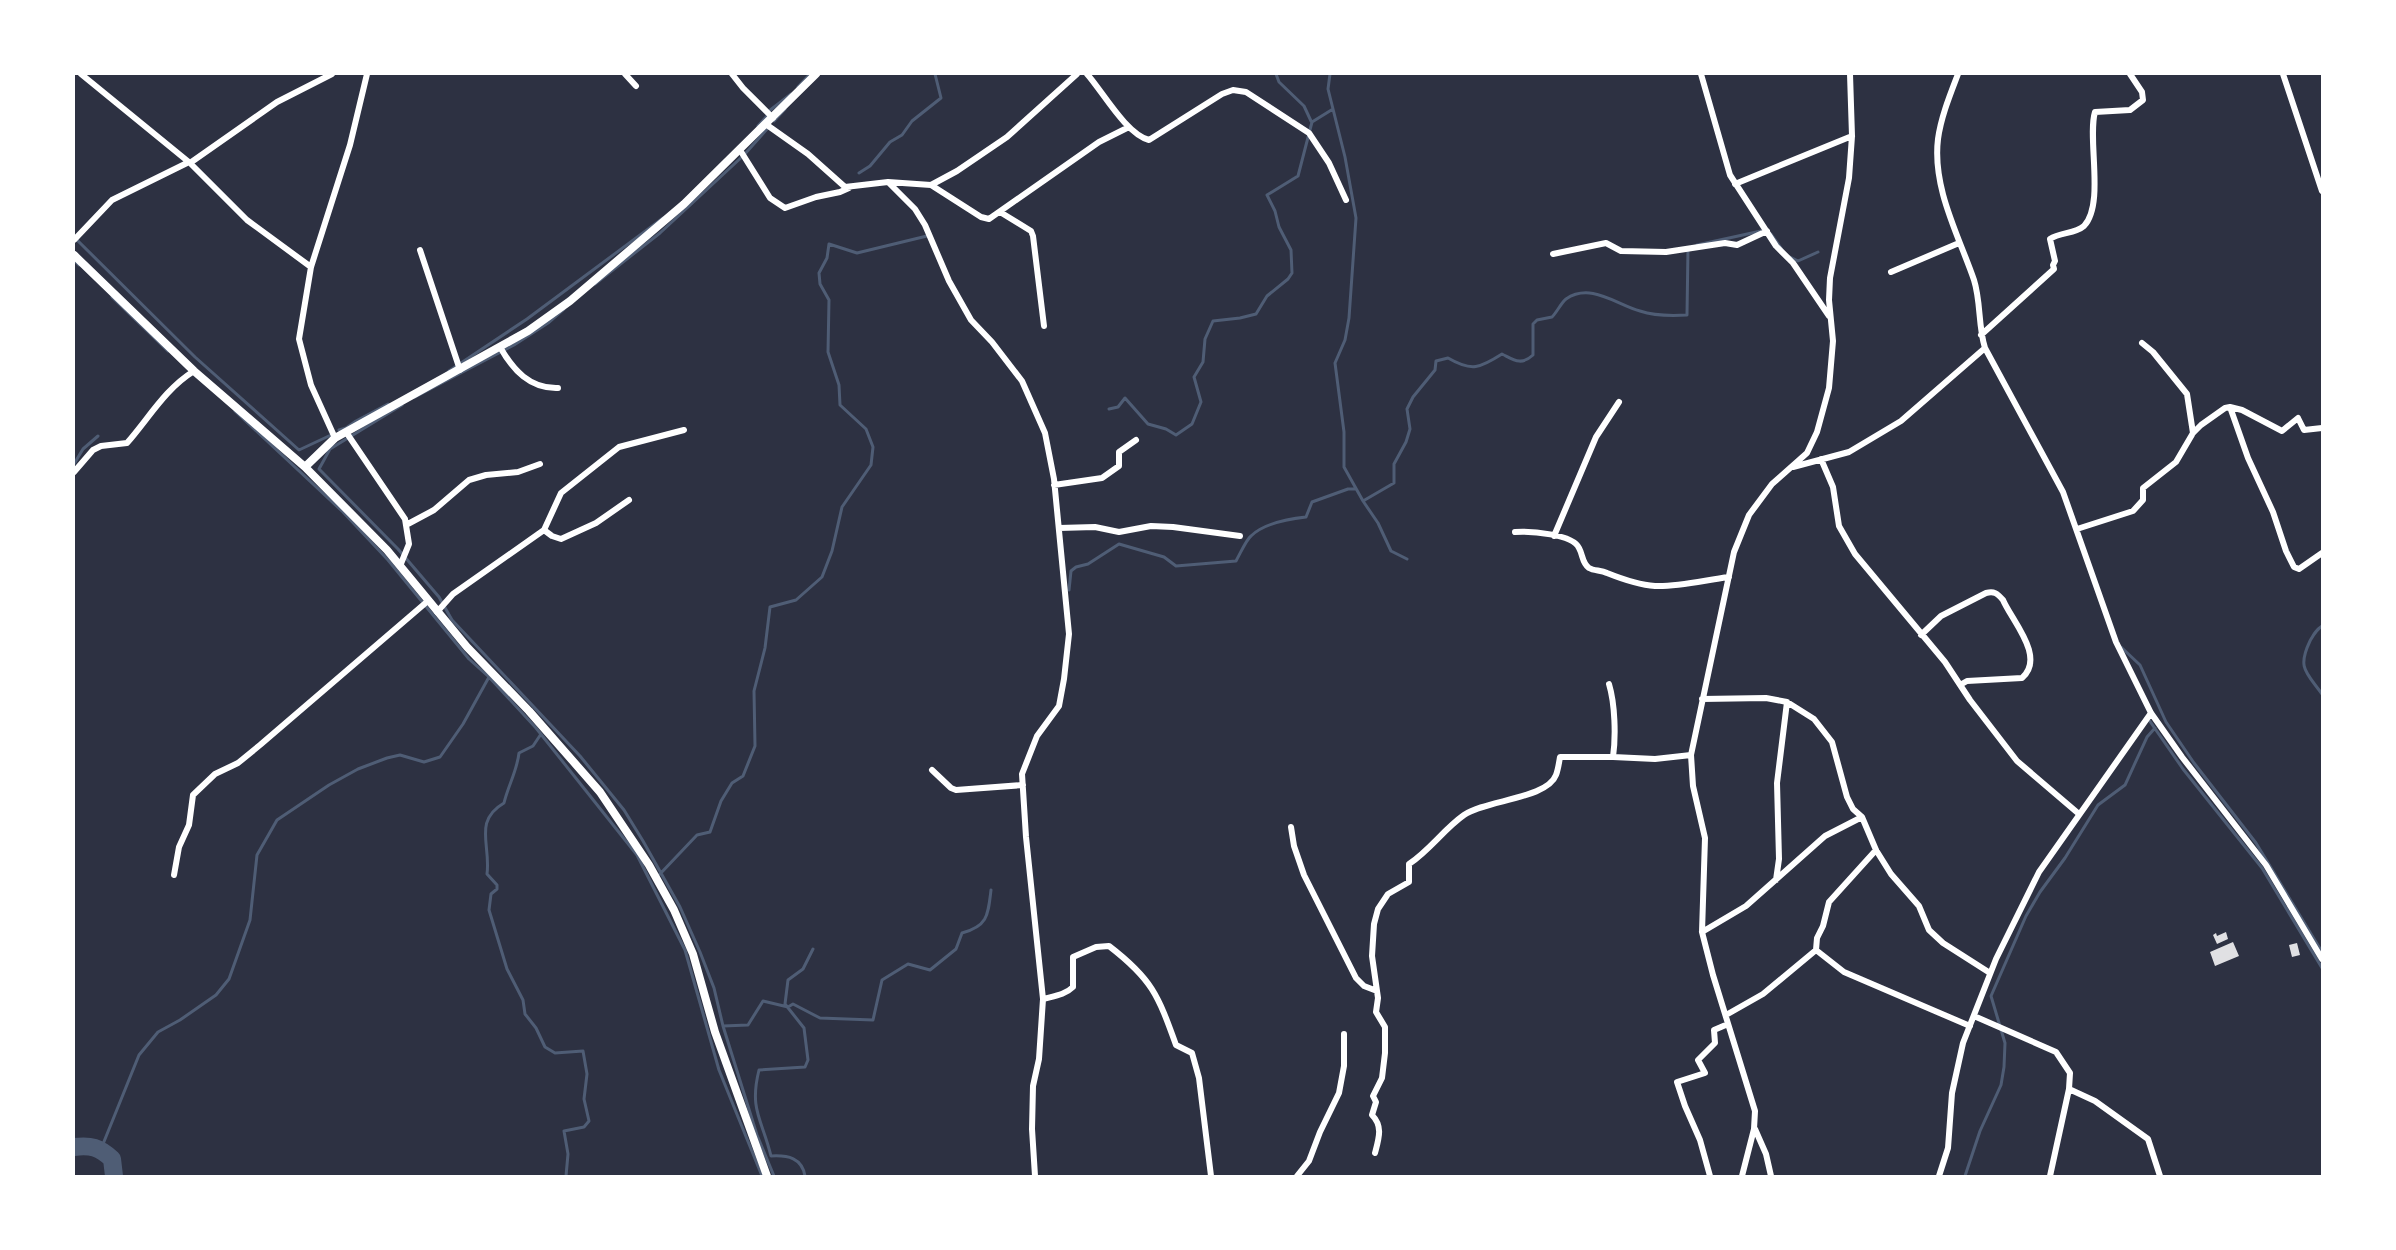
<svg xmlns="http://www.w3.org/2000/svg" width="2396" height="1250" viewBox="0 0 2396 1250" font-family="'Work Sans',sans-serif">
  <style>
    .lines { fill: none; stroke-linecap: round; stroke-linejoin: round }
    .stream { stroke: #4f5d75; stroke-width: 3 }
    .river { stroke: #4f5d75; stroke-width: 18 }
    .building { fill: #e0e0e3 }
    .minor { stroke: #fff; stroke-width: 6 }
    .tertiary { stroke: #fff; stroke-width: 8 }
  </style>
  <rect width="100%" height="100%" fill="#2d3142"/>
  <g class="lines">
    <path class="stream" d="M1276,74L1279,82L1304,106L1311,121
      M1330,74L1328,89L1345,157L1356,218L1349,318L1345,340L1335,363L1344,432V467L1363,501L1378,523L1391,551L1407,559
      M798,87L810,74
      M769,111L791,94
      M774,121L785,109
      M758,126L767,116
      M859,173L870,166L890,142L902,135L912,121L941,98L935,74
      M1771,234L1781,248
      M75,238L195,357L299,450L331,435
      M1697,245L1761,231
      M1790,257L1798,261L1818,252
      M74,260L79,265
      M595,284L660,233L744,155L767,129
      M112,297L168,351
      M449,371L527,319L663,218
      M415,397L514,345L548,323L564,309
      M402,405L330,449L319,469L398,549L439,597L452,620L580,756L624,810L643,841L680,907L700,952L714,988L723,1026L757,1135L774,1176
      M1109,409L1118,407L1125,398L1148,424L1166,429L1176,435L1192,424L1201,402L1194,377L1203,362L1205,339L1213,321L1240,318L1256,314L1267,296L1288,279L1292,273L1291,250L1279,227L1275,211L1267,195L1298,176L1312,122L1333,109
      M235,411L343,512L388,560L469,659L489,677L536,728L637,855L685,950L719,1070L762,1176
      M339,430L346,428L356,421L388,404
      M74,464L83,449L98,436
      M1363,501L1394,483V464L1406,442L1410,429L1407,409L1413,397L1435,370L1436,361L1448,358C1472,372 1480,368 1502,354C1514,360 1521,366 1533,355V324L1537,320L1552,317C1557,312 1561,303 1566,299C1591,282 1617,305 1640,311C1655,316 1671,316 1687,315L1688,248
      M1069,590L1071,571L1076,567L1088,564L1119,544L1164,557L1176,566L1236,561C1240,554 1246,540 1251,536C1264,523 1288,519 1306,517L1312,502L1348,489H1356
      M2322,626C2316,630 2314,634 2310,641C2297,668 2306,672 2322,694
      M2121,647L2140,665L2166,722L2194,763L2256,843L2322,952
      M2149,720L2183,769L2262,868L2322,968
      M541,734L533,746L519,753C517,771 508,786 504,803C473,821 491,845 487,874L497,885V889L491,894L489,910L507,969L523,1000L525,1014L536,1028L545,1047L555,1053L583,1051L587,1074L584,1099L589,1121L584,1127L564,1131L568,1154L566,1176
      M660,874L697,835L710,832L721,801L732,783L743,776L755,746L754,691L765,648L770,607L796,600L822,577L832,551L842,507L871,465L873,447L866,429L840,405L839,385L828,352L829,300L820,284L819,273L827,258L829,244L857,253L927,236
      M723,1026L748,1025L763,1001L788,1007L793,1004L820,1018L873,1020L882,980L908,964L930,970L956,949L962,933C988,926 988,915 991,890
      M101,1149L139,1055L158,1032L180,1020L216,995L229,979L250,920L257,855L277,820L329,785L358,769L387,758L400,755L424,762L440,757L463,724L489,677
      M805,1176C802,1158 788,1155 771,1156C762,1119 749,1110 759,1070L805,1067L808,1060L804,1028L785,1004L788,980L803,969L813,949
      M1965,1176L1980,1131L2001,1085L2004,1067L2005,1043L1991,996L2026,916L2040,892L2065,858L2098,805L2125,785L2147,737L2155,728"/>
    <path class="river" d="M74,1147C91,1145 99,1147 112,1159L114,1176"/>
  </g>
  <path class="building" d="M2226,932L2228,939L2217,944L2213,935L2216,933L2217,936Z
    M2233,942L2239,956L2215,966L2210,952Z
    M2297,943L2300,955L2292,957L2289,945Z"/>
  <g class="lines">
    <path class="minor" d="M81,74L190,163L247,220L311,267
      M625,74L636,86
      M732,74L743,88L773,118
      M1087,74C1103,92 1126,134 1149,140L1222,94L1233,90L1246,92L1309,133L1329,163L1346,200
      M1701,74L1730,175L1776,246L1793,263L1829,316
      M1958,74C1950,95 1941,117 1938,139C1932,188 1959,236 1974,280C1981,302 1978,326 1985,348L2063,492L2116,642L2151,713L2182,757L2266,865L2322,959
      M2283,74L2322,191
      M767,125L808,154L845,187L888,182L915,209L925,225L949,281L971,320L992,342L1022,381L1045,433L1054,479L1069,634L1064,679L1059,706L1037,736L1022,774L1026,837L1043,999L1039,1059L1033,1086L1032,1129L1035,1176
      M740,150L770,198L785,208L816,197L840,192L849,188
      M190,163L277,102L332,74
      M888,182L931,185L981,217L989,219L1099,142L1129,127
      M1735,184L1852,136
      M931,185L957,171L1007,137L1077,74
      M1000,212L1031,231L1033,236L1044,326
      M74,240L112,200L187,163
      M420,250L460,370
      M1553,254L1606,243L1621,251L1666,252L1725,243L1737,245L1767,231
      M1891,272L1959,243
      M1981,335L2054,269L2053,265L2055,261L2050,239C2060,232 2075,234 2084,226C2105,204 2087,138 2095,112L2130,110L2143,100L2142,92L2130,74
      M2142,343L2153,352L2187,394L2193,433
      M500,347C513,370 530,389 558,388
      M2230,407L2248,458L2273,512L2286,551L2294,567L2299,569L2322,553
      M346,432L405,519L409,544L400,566
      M335,438L311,385L299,339L311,267L350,145L367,74
      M1821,459L1833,487L1839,526L1855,554L1945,662L1970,700L2017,761L2079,814
      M1793,467L1849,452L1901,421L1985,348
      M74,472L93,450L101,446L127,443C149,418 165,389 194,371
      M1054,485L1102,478L1119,466V452L1136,440
      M406,525L434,510L469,480L486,475L518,472L540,464
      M1059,528L1095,527L1119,532L1151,526L1173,527L1240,536
      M2077,529L2133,511L2143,500V488L2176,462L2193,433L2201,425L2225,408L2230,407L2242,410L2282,431L2298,418L2304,430L2322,428
      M544,530L552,536L561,539L596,523L629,500
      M1515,532C1530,531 1573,534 1579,548C1583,555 1582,563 1589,568C1594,571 1601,570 1607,573C1622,579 1639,585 1655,586C1679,587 1705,580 1729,577
      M1554,536L1596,437L1619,402
      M437,612L453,594L544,530L561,493L619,447L684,430
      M1921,635L1941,616L1986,593C1994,591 1997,593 2003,600C2012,621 2046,657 2022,678L1967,681L1960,685
      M1609,684C1615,704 1616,736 1613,757L1655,759L1691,755
      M1702,699L1766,698L1787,702L1814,719L1832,742L1847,797L1853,809L1862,817L1876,850L1891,874L1919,906L1929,930L1943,943L1990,973
      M932,770L951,788L956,790L1023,785
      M1291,827L1294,846L1304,875L1356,978L1364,986L1377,991
      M174,875L179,847L189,825L193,795L215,774L238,763L260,745L429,600
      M1776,880L1779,859L1777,783L1787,702
      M1702,932L1746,906L1825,836L1862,817
      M1816,950L1844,972L1970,1026
      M1043,999C1054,996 1065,995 1073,987V957L1096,947L1109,946C1152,979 1158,995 1176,1045L1192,1053L1199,1078L1211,1176
      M1726,1015L1763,994L1816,950L1817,938L1823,926L1829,902L1876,850
      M1974,1016L2056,1052L2070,1073L2069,1089L2050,1176
      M2069,1089L2095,1101L2148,1139L2160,1176
      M1755,1129L1766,1154L1771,1176
      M1375,1153C1379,1138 1383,1126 1372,1115L1376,1102L1373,1096L1382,1078L1385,1053V1027L1376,1012L1378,998L1372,956L1374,924L1378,909L1388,894L1409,882V864C1430,850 1444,829 1464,815C1485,800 1547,799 1556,775C1558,770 1559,763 1560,757H1613
      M1297,1176L1309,1161L1320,1132L1339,1093L1344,1066V1034
      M1710,1176L1700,1140L1685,1106L1677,1082L1705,1073L1698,1060L1715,1043L1714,1030L1728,1024
      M1742,1176L1754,1129L1755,1111L1713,975L1702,932L1705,838L1693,786L1691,755L1734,552L1749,515L1772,484L1807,453L1817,432L1829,388L1833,341L1829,300L1830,278L1849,178L1852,136L1850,74
      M1939,1176L1948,1148L1952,1093L1963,1043L1996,959L2039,872L2151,713"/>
    <path class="tertiary" d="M74,255L194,371L305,467L387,550L467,647L529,711L600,792L649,865L674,910L693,954L715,1032L767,1176
      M305,467L335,438L528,331L570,301L684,204L816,74"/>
  </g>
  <rect width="2396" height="1250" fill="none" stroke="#ffffff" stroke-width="150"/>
</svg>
